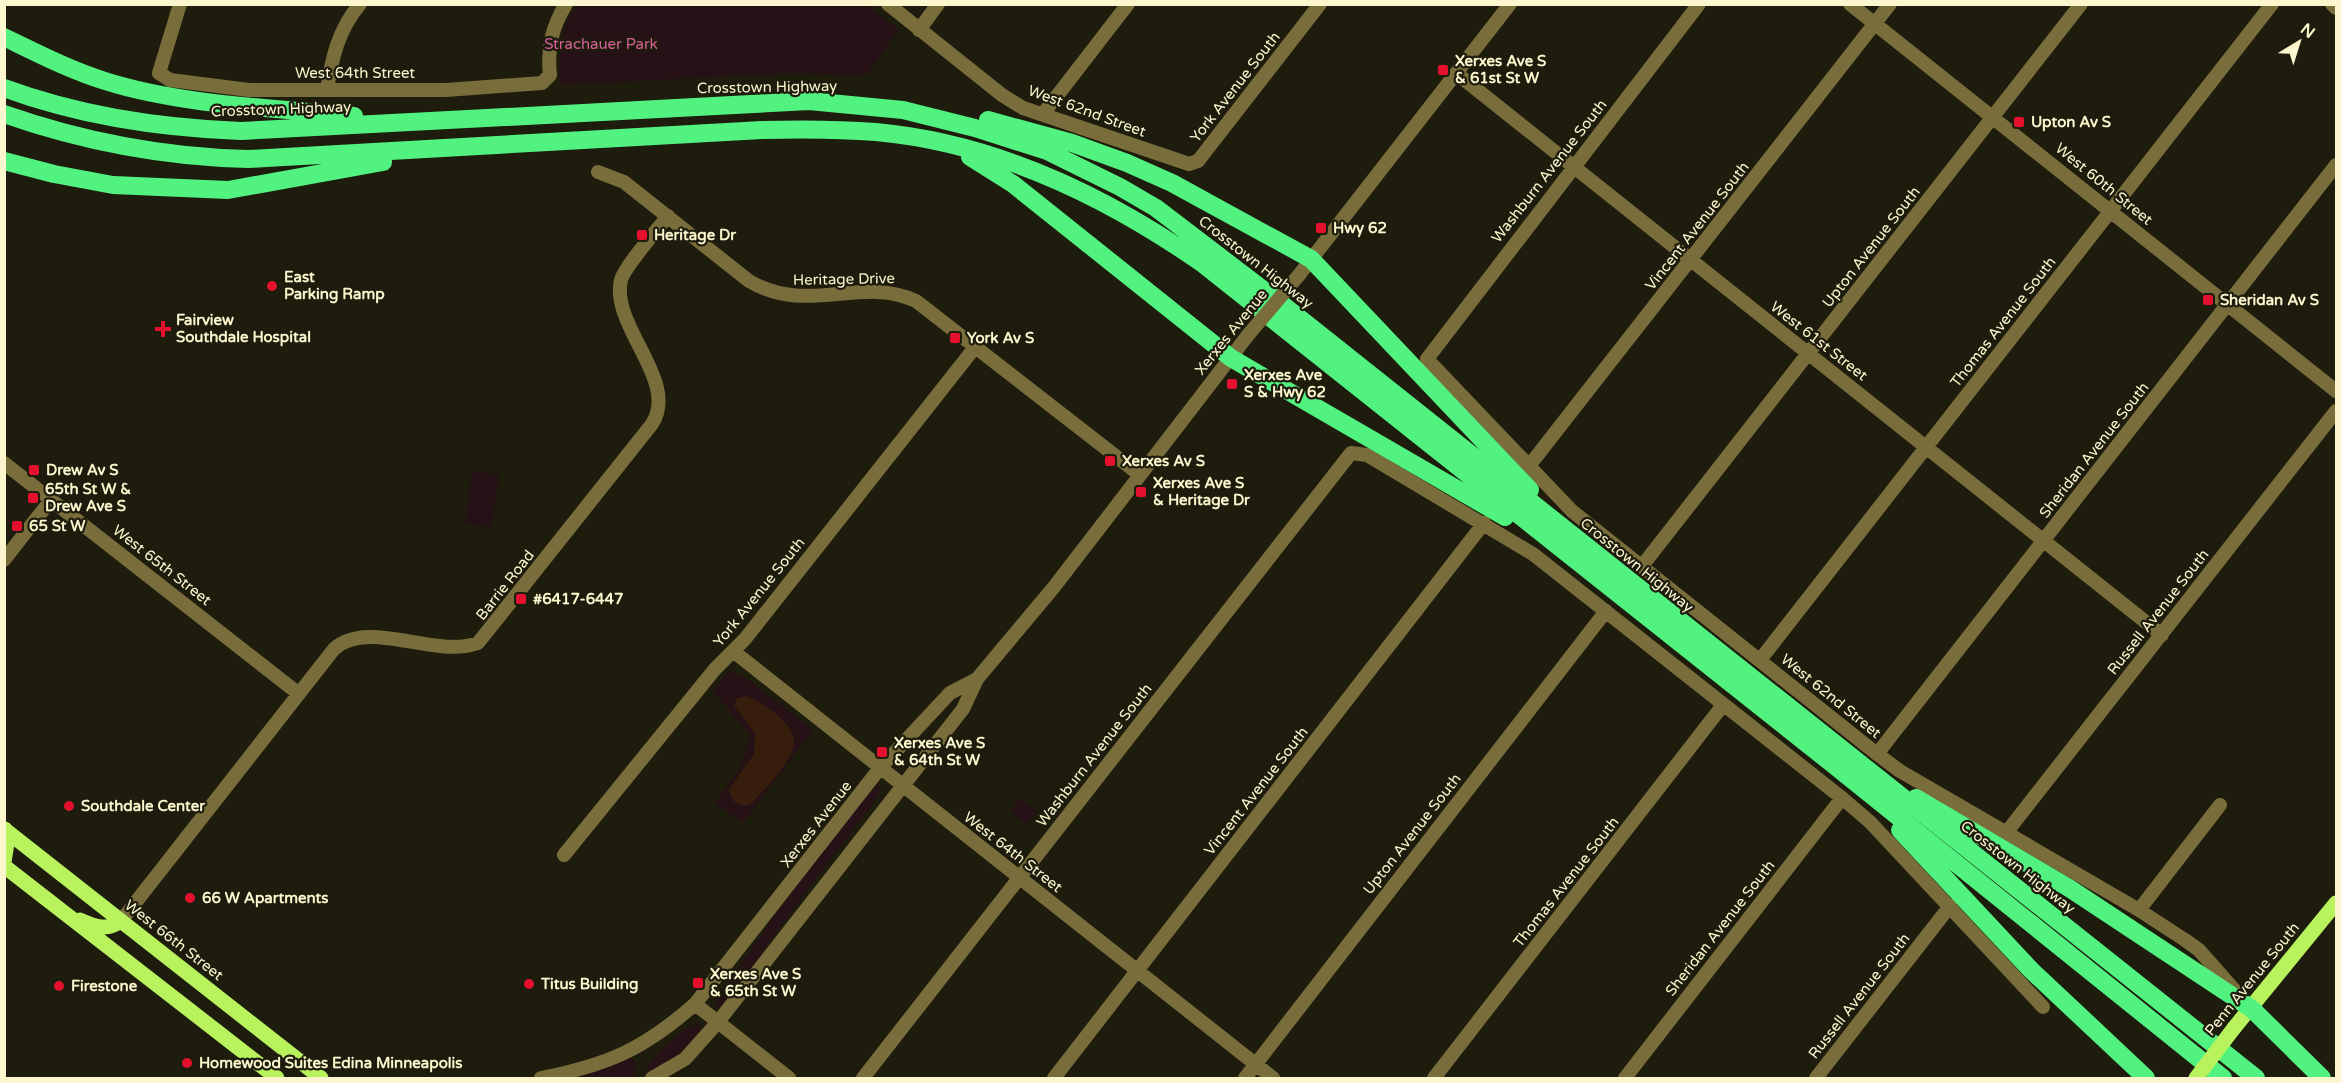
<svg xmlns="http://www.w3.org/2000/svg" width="2341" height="1083" viewBox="0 0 2341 1083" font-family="'Varela Round',sans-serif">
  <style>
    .green { fill: #261117; fill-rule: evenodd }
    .water { fill: #371d0c }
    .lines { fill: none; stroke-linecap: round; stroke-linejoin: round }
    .minor { stroke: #796d3c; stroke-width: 14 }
    .major { stroke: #b8f35d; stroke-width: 15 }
    .highway { stroke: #51f27f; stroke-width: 18 }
    .minor-bridge { stroke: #796d3c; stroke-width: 14 }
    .major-bridge { stroke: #b8f35d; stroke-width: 15 }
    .poi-dot { fill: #e3112e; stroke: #1d1c0d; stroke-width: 2 }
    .labels { text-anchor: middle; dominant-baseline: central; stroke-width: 4.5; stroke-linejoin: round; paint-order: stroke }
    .park-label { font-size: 15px; fill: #d56098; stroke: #1d1c0d }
    .poi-label { font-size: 15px; font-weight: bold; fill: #fbf6cd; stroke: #1d1c0d; text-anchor: start }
    .street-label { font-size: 15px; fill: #fbf6cd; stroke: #1d1c0d }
  </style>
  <rect width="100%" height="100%" fill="#1d1c0d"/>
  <path class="green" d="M578,5H867L899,30L866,75L791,73L560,85C559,54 558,29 578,5Z
    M472,471L499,475L492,527L465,524Z
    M729,671L744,677L813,730L743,823L715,803L738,772L750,735L713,691ZM734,706L794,748L729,789L754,754L755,733Z
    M878,784L882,788C865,817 842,843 822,870C788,916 756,962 720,1007H716L715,999C770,928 815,849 878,784Z
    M1020,798L1037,812L1026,824L1010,811Z
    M698,1022L701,1030L677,1055L645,1076C646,1059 682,1029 698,1022Z
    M631,1058L636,1063L633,1078H576Z"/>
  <path class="water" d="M747,696C763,703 802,727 793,748C786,769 765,788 751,804C739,809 730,801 729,789L754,754L755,733L734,706L737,698Z"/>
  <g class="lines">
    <path class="minor" d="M180,4L159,73L170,80L249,90H446L542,83L550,75C547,48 552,27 566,4
      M888,4L1002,95L1023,108L1189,164L1198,161L1320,4
      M1699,4L1427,359L1572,511L1877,754L1900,771L2139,910L2185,940L2199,950L2236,992
      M1850,4L2336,391
      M2332,4L2336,8
      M919,30L938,4
      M1456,73L2162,635
      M327,90C332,58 338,30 360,4
      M1043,114L1128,4
      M598,172L624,182L749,281C809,316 860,275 916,301L1140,475
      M1299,275L1510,4
      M4,463L299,694
      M1529,466L1890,4
      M4,560L51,500
      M1642,566L2081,4
      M733,651L1273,1078
      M1760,660L2272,4
      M1877,754L2336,165
      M2006,833L2336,411
      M564,855L715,669L745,639L976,346
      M2139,910L2220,805
      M121,921L334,649C369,618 435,659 478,643L652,424C680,381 610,326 621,280C625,266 657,230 668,216
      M695,1004L789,1078
      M541,1078C608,1065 644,1049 695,1004L880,768L950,693L977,679
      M652,1078L685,1059L718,1022L963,709L977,679L1054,587L1248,335
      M863,1078L1351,453L1367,455L1533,554L1842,798L1870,822L2043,1007
      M1054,1078L1484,523
      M1245,1078L1606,611
      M1434,1078L1723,705
      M1625,1078L1842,798
      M1816,1078L1950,906"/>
    <path class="major" d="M4,829L321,1078
      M4,862L7,843L5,829
      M4,866L277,1078
      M80,920C96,927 107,931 121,921
      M2234,1028L2336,903"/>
    <path class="highway" d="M4,37C37,53 70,70 105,81C180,105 275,108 354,116
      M4,88C80,116 161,128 241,131L809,101L903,110L975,128L1047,151L1120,187L1156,208L1274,298L2256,1078
      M4,114C84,142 163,157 248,159L762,130C800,129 838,129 876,132C996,143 1106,196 1203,264L1830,762L2223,1078
      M988,120L1072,143L1127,163L1172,183L1311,259L1530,490
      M970,157L1013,184L1231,358L1505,517
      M4,161L54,174L113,185L228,190L383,162
      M1916,798L2069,888L2252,1009L2322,1078
      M1900,830L2031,970L2146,1078"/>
    <path class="minor-bridge" d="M1248,335L1299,275"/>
    <path class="major-bridge" d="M2196,1078L2234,1028"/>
  </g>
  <g class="poi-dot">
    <rect x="1437" y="64" width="12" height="12" rx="3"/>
    <rect x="2013" y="116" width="12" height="12" rx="3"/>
    <rect x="1315" y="222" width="12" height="12" rx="3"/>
    <rect x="636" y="229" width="12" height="12" rx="3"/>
    <circle cx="272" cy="286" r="6"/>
    <rect x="2202" y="294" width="12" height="12" rx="3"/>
    <path d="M160 320h6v6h6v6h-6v6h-6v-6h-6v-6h6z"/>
    <rect x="949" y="332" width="12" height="12" rx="3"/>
    <rect x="1226" y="378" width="12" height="12" rx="3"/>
    <rect x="1104" y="455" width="12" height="12" rx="3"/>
    <rect x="28" y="464" width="12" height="12" rx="3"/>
    <rect x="1135" y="486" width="12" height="12" rx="3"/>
    <rect x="27" y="492" width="12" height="12" rx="3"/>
    <rect x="11" y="520" width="12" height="12" rx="3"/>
    <rect x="515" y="593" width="12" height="12" rx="3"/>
    <rect x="876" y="746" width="12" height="12" rx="3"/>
    <circle cx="69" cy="806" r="6"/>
    <circle cx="190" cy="898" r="6"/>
    <rect x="692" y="977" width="12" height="12" rx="3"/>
    <circle cx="529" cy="984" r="6"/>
    <circle cx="59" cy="986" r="6"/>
    <circle cx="187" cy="1063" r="6"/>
  </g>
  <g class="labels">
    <g class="park-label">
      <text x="601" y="44">Strachauer Park</text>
    </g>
    <g class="poi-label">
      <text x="1455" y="61">Xerxes Ave S<tspan x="1455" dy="17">&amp; 61st St W</tspan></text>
      <text x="2031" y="122">Upton Av S</text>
      <text x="1333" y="228">Hwy 62</text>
      <text x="654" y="235">Heritage Dr</text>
      <text x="284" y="277">East<tspan x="284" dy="17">Parking Ramp</tspan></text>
      <text x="2220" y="300">Sheridan Av S</text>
      <text x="176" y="320">Fairview<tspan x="176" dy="17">Southdale Hospital</tspan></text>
      <text x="967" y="338">York Av S</text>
      <text x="1244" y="375">Xerxes Ave<tspan x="1244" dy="17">S &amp; Hwy 62</tspan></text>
      <text x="1122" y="461">Xerxes Av S</text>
      <text x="46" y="470">Drew Av S</text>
      <text x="1153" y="483">Xerxes Ave S<tspan x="1153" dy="17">&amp; Heritage Dr</tspan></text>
      <text x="45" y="489">65th St W &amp;<tspan x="45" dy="17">Drew Ave S</tspan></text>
      <text x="29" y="526">65 St W</text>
      <text x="533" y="599">#6417-6447</text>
      <text x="894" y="743">Xerxes Ave S<tspan x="894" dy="17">&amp; 64th St W</tspan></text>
      <text x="81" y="806">Southdale Center</text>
      <text x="202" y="898">66 W Apartments</text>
      <text x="710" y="974">Xerxes Ave S<tspan x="710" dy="17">&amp; 65th St W</tspan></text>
      <text x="541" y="984">Titus Building</text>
      <text x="71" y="986">Firestone</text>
      <text x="199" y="1063">Homewood Suites Edina Minneapolis</text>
    </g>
    <g class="street-label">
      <text x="355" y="73">West 64th Street</text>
      <text transform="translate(767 87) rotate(-1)">Crosstown Highway</text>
      <text transform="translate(1235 87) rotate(-52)">York Avenue South</text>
      <text transform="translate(281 109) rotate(-2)">Crosstown Highway</text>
      <text transform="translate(1087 111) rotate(20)">West 62nd Street</text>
      <text transform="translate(1549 171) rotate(-52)">Washburn Avenue South</text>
      <text transform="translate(2104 184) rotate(39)">West 60th Street</text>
      <text transform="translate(1697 226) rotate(-52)">Vincent Avenue South</text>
      <text transform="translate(1871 247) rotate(-52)">Upton Avenue South</text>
      <text transform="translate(1256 262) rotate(38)">Crosstown Highway</text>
      <text transform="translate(844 279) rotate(-1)">Heritage Drive</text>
      <text transform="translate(2003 322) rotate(-52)">Thomas Avenue South</text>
      <text transform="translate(1231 332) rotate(-51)">Xerxes Avenue</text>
      <text transform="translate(1819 341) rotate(38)">West 61st Street</text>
      <text transform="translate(2094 450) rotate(-52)">Sheridan Avenue South</text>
      <text transform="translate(162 565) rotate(38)">West 65th Street</text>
      <text transform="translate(1637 565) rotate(39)">Crosstown Highway</text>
      <text transform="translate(505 585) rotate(-52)">Barrie Road</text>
      <text transform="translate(759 592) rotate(-51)">York Avenue South</text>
      <text transform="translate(2158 612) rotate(-52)">Russell Avenue South</text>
      <text transform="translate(1831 696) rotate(39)">West 62nd Street</text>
      <text transform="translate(1094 755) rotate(-52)">Washburn Avenue South</text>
      <text transform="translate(1256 791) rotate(-52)">Vincent Avenue South</text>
      <text transform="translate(816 824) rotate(-52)">Xerxes Avenue</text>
      <text transform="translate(1412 834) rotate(-52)">Upton Avenue South</text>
      <text transform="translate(1013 852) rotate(38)">West 64th Street</text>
      <text transform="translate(2018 867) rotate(38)">Crosstown Highway</text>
      <text transform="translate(1566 882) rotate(-52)">Thomas Avenue South</text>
      <text transform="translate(1720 928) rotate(-52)">Sheridan Avenue South</text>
      <text transform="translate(174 940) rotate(38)">West 66th Street</text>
      <text transform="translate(2252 979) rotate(-51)">Penn Avenue South</text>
      <text transform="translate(1859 996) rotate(-52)">Russell Avenue South</text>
    </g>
  </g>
  <rect width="2341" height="1083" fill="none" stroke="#fbf6cd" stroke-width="12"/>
  <g transform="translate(2299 42) rotate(38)" stroke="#1d1c0d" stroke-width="4.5" paint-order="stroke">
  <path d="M0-4.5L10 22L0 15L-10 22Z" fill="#fbf6cd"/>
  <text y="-9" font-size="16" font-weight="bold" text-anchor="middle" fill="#fbf6cd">N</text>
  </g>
</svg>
